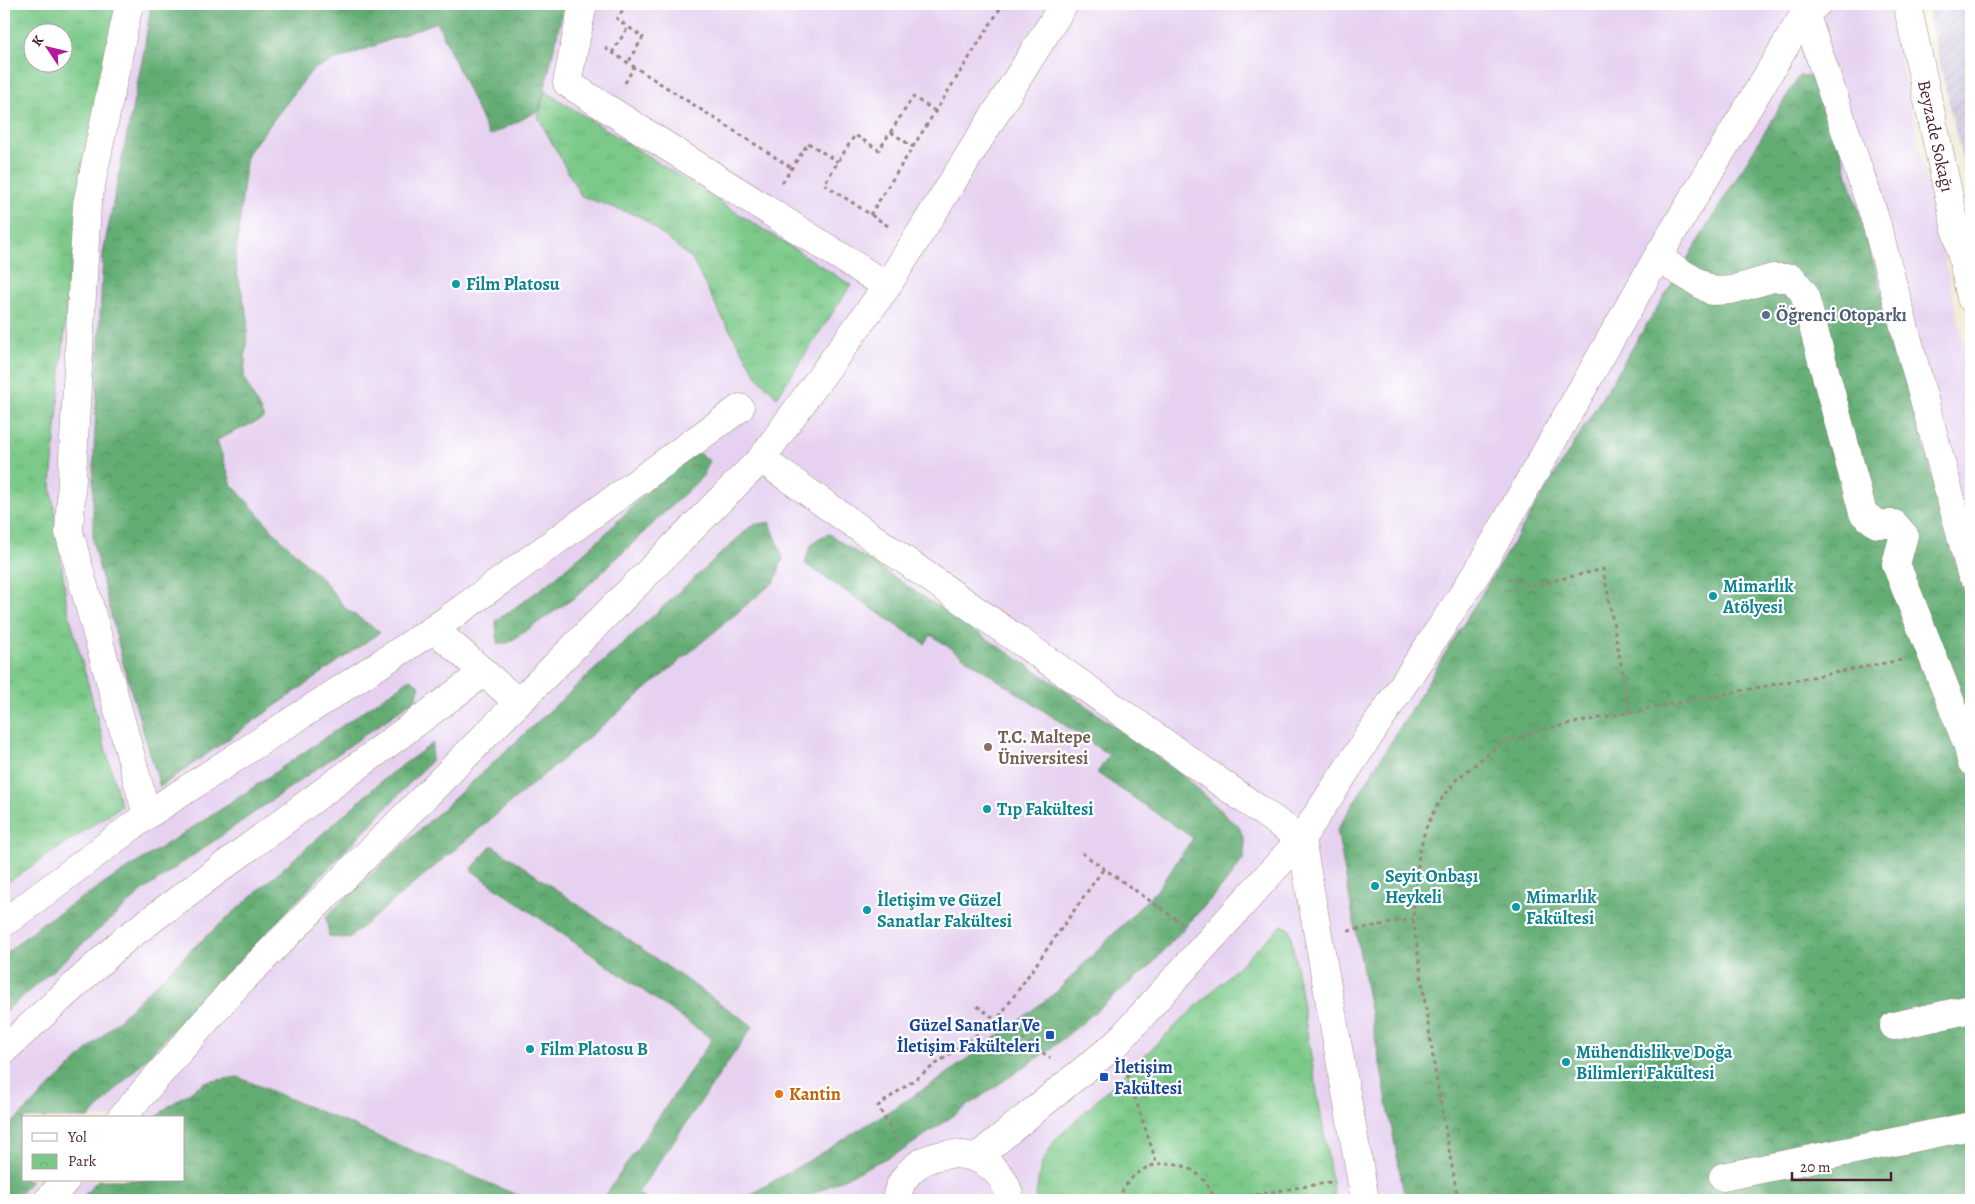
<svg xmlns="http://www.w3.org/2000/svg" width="1975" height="1204" viewBox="0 0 1975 1204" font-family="Alegreya,serif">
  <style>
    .built { fill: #e6d2f0; fill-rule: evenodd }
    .industrial { fill: url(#industrial-furrows) }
    .grass { fill: url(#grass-tufts); stroke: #62745a; fill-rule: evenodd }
    .forest { fill: url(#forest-crowns); stroke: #576650 }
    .park { fill: url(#park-crowns); stroke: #62745a }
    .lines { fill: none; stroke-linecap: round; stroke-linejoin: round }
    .minor-casing { stroke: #9c847f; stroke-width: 29 }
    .path { stroke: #9c847f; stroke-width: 3; stroke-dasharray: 4 4; stroke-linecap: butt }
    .minor { stroke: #fff; stroke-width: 28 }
    .culture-dot { fill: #0f9aa8; stroke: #fff; stroke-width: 2 }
    .service-dot { fill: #5c6f8a; stroke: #fff; stroke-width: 2 }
    .education-dot { fill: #8d6e63; stroke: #fff; stroke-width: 2 }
    .transit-dot { fill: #1a4fb4; stroke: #fff; stroke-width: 2 }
    .food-dot { fill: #e8710a; stroke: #fff; stroke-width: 2 }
    .labels { text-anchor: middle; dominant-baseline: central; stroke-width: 4.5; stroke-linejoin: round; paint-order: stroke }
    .street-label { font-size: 18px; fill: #4a1f2b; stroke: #fff }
    .culture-label { font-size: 18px; font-weight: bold; fill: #0d838f; stroke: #fff; text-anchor: start }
    .service-label { font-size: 18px; font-weight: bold; fill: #4e5e75; stroke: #fff; text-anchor: start }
    .education-label { font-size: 18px; font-weight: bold; fill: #785e54; stroke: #fff; text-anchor: start }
    .transit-label { font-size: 18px; font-weight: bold; fill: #164399; stroke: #fff; text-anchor: end }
    .food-label { font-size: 18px; font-weight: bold; fill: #c56008; stroke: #fff; text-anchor: start }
  </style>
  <defs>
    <pattern id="industrial-furrows" width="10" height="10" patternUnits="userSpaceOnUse" patternTransform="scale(1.25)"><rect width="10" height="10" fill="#c8bfd8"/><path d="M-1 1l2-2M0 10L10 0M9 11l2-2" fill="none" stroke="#ada4ba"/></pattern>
    <pattern id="grass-tufts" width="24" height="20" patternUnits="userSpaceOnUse" patternTransform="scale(1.25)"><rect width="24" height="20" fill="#7bc989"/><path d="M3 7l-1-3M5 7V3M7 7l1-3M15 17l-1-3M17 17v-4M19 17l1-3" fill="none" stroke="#6cac76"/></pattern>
    <pattern id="forest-crowns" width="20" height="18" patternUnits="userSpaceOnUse" patternTransform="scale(1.25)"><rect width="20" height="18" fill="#64ad75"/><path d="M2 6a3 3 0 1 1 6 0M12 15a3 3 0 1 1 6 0" fill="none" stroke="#548c60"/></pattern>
    <pattern id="park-crowns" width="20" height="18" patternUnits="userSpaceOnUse" patternTransform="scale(1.25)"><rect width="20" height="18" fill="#7bc989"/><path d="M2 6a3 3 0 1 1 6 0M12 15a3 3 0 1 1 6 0" fill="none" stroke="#6cac76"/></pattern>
  </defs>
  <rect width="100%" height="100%" fill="#fff"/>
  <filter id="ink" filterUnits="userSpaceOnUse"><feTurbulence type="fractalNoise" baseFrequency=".02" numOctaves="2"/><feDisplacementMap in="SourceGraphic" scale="10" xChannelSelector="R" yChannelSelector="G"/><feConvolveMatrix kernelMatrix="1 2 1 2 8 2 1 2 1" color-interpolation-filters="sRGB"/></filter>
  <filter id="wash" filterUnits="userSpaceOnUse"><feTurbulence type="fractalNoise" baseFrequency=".0096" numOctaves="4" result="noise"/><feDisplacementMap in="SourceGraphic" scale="20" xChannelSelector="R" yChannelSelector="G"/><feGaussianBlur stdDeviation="1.12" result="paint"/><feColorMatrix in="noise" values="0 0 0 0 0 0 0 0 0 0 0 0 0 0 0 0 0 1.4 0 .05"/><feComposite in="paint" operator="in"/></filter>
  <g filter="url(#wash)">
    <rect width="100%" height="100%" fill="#efead3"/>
    <path class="built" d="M4,4H1887L1971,377V1200H4ZM32,32H62V62H32ZM24,1118H184V1180H24Z"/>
    <path class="industrial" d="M1930,4H1971V197L1929,17Z"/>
    <path class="grass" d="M4,4H118L69,280L51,485L67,606L121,806L4,885ZM32,32H62V62H32Z
      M545,91L851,285L777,397L759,379L722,317L691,258L641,217L581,196L538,117Z"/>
    <path class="forest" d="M151,4H564L540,110L489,136L437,22L313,69L247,154L235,264L248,318L244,378L264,418L217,440L232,485L280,538L324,581L346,609L380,632L160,787L124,667L93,543V472L103,253L144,50Z
      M1814,75L1830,113L1881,288L1971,618V1200H1405L1337,830L1799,76Z
      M697,452L710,461L703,476L577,596L508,643H497L496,621L549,583L602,537L673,465Z
      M770,522L783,558L775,581L348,939L329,936L326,916L752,525Z
      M829,534L1057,685L1184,776L1239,827L1245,842L1244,858L1228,880L1150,966L1053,1047L905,1149L800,1200H741L822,1153L940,1079L1055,993L1157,890L1193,838L1097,773L1109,755L931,635L925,644L805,564C809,546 811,540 829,534Z
      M410,679L420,685L416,699L144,890L4,1013V955L41,924L226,806Z
      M433,743L431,761L89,1118H24V1180H32L15,1200H4V1131L193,948L390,774Z
      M492,845L753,1026L638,1193L647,1200H602L712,1039L471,870Z
      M238,1077L529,1200H80L98,1180H184V1118H156L166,1108L205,1082Z"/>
    <path class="park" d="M1282,925L1290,929L1335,1200H1035L1041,1165L1055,1140Z"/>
  </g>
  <g filter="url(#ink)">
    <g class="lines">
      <defs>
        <g id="minor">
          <path d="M129,4L87,204L69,532L147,815"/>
          <path d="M583,4L567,83L887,286"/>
          <path d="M1805,4V13L1874,215L1971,573"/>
          <path id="s1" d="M1907,4L1971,298"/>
          <path d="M1657,258L1712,291L1731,290L1773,278H1792L1804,293L1863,513L1877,524H1894L1904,535L1896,564L1968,746L1971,761"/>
          <path d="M761,459L1301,839L1365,1200"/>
          <path d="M434,629L518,702"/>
          <path d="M4,923L147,815L434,629L740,408"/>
          <path d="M1894,1026L1971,1009"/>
          <path d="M4,1050L124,940L483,673"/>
          <path d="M121,1118L236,986L761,459L887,286L1064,4"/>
          <path d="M976,1158L1117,1043L1301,839L1478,571L1657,258L1805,13L1817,4"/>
          <path d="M1723,1177L1971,1126"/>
          <path d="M48,1200L66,1180"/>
          <path d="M896,1200C906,1139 1001,1139 1010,1200"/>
        </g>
      </defs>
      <use href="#minor" class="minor-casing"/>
      <path class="path" d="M627,4L617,19L628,27
        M605,48L792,168
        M612,53L628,27L643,37L628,63
        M625,83L634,67
        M891,132L913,147
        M782,183L808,143L838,162
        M870,215L1003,4
        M888,226L824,184L855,135L879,150L913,97L935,111
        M1630,712L1901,660
        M1082,853L1183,924
        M1348,931L1413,919
        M977,1006L1050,1058
        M1127,1074L1157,1164
        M898,1142L878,1106L997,1020L1104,868
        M1119,1200C1126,1172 1160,1154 1188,1168C1202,1175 1209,1186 1215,1200
        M1224,1200L1331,1182
        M1458,1200L1435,1071L1413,919L1419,854L1425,830L1436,807L1456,780L1497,746L1512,739L1539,730L1630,712L1603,569L1532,586L1509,579"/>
      <use href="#minor" class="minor"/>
    </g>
  </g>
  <g class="culture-dot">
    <circle cx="456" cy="284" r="5"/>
    <circle cx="1713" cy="596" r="5"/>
    <circle cx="987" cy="809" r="5"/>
    <circle cx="1375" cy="886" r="5"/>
    <circle cx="1516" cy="907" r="5"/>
    <circle cx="867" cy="910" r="5"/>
    <circle cx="530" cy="1049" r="5"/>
    <circle cx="1566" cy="1062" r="5"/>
  </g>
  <circle class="service-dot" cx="1766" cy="315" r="5"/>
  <circle class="education-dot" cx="988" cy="747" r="5"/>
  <g class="transit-dot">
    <rect x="1045" y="1030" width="10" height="10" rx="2.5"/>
    <rect x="1099" y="1072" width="10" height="10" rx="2.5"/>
  </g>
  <circle class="food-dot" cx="779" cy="1094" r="5"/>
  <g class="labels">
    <g class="street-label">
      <text stroke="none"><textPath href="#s1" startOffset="135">Beyzade Sokağı</textPath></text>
    </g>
    <g class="culture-label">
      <text x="466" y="284">Film Platosu</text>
      <text x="1723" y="586">Mimarlık<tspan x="1723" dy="21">Atölyesi</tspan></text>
      <text x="997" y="809">Tıp Fakültesi</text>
      <text x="1385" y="876">Seyit Onbaşı<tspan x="1385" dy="21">Heykeli</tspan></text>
      <text x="1526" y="897">Mimarlık<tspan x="1526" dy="21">Fakültesi</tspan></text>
      <text x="877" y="900">İletişim ve Güzel<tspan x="877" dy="21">Sanatlar Fakültesi</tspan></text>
      <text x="540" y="1049">Film Platosu B</text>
      <text x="1576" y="1052">Mühendislik ve Doğa<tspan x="1576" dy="21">Bilimleri Fakültesi</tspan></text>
    </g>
    <g class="service-label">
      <text x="1776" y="315">Öğrenci Otoparkı</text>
    </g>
    <g class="education-label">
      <text x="998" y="737">T.C. Maltepe<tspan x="998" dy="21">Üniversitesi</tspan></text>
    </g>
    <g class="transit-label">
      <text x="1040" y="1025">Güzel Sanatlar Ve<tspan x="1040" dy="21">İletişim Fakülteleri</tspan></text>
      <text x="1114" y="1067" text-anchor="start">İletişim<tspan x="1114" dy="21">Fakültesi</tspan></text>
    </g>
    <g class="food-label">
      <text x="789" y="1094">Kantin</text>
    </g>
  </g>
  <rect width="1975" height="1204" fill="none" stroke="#fff" stroke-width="20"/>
  <rect x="22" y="1116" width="162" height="65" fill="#ffffff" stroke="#b7a5aa"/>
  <rect x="32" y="1133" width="25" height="8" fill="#ffffff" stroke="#b7a5aa"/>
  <text x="68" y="1142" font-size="15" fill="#4a1f2b">Yol</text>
  <rect x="32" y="1154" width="25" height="15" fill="url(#park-crowns)" stroke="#b7a5aa"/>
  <text x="68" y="1166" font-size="15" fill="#4a1f2b">Park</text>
  <g transform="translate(48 48) rotate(305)"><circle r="24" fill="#ffffff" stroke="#b7a5aa"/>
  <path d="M0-4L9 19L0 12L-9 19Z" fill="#b5179e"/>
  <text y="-8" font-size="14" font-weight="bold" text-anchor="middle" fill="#4a1f2b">K</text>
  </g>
  <path d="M1792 1172v8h99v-8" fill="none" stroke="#4a1f2b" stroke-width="2.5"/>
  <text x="1800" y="1172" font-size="15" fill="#4a1f2b" stroke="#ffffff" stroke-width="4" paint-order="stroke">20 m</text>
</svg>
